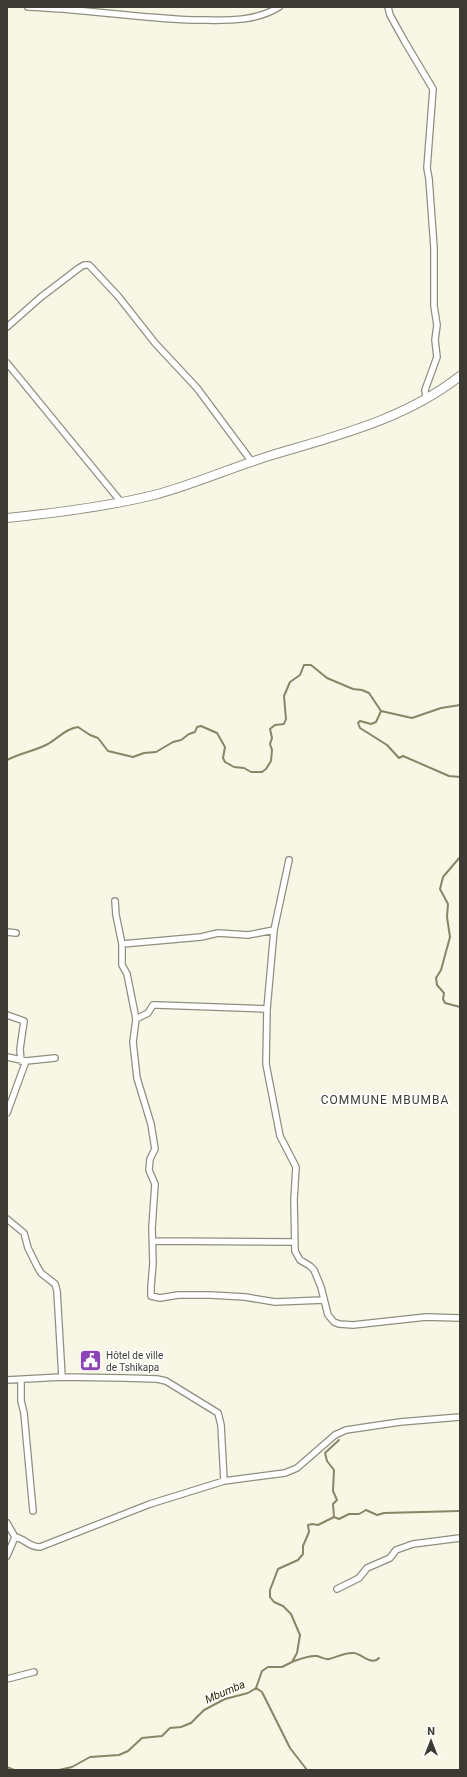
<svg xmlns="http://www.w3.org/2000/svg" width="467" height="1777" viewBox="0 0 467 1777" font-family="Roboto,sans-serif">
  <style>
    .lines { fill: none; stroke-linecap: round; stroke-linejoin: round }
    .stream { stroke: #898566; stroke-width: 2 }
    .minor-casing { stroke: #908e7f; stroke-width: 8 }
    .secondary-casing { stroke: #908e7f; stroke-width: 10 }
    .minor { stroke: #fff; stroke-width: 5.5 }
    .secondary { stroke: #fff; stroke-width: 8 }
    .labels { text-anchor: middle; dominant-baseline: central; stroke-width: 3.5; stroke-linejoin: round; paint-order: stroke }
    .poi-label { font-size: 10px; fill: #3b3a33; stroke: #fff; text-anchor: start }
    .water-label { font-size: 11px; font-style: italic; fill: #302b08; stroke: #fff }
    .quarter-label { font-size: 12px; letter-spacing: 1px; fill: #3b3a33; stroke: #fff }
  </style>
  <rect width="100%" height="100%" fill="#f8f6e5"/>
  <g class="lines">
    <path class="stream" d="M381,711L376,722L371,724L360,721L358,723L360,728L387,745L399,758L403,756L449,776L460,777
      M7,760C20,753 35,751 48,744C58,738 67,728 78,727L90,735L98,738L108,751L133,757L144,753L156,752L173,742L181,740L189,734L195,732L197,727L201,726L217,733L225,747L223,758L225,762L234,767L244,768L251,772H262L266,769L271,761L272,750L270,744L272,738L270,729L275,725L284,724L286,719L284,696L290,682L300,675L304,665H311L327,678L353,689L362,690L369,693L381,711L412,718L441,708L460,705
      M460,857L443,877L440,889L448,904L447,917L450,937L441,970L436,978L437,985L444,993L443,999L445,1003L460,1007
      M334,1517L333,1504L337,1500L333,1491L334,1470L327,1461L325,1453L339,1440
      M292,1662C300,1659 308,1655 317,1656C321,1657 325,1660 329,1659C338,1657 345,1652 354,1653C362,1654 372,1666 379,1658
      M256,1688L262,1692L290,1748L307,1770
      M7,1767L14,1770
      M59,1770L72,1767L90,1757L119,1755L128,1751L142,1738L162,1736L170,1728L181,1727L191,1723L204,1710L225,1699L248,1693L256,1688L262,1671L268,1667H282L292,1662L297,1653L300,1635L291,1614L283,1606L274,1602L270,1597V1590L278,1569L298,1560L303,1554V1546L309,1532L308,1525L312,1524L318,1525L334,1517L339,1519L349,1514H359L366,1510L377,1515L384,1513L460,1511"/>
    <defs>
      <path id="minor" d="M28,7C83,9 138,18 193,20C223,20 253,23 279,7
        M388,7L390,15L405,42L433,89L427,168L429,179L434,248V306L437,325L435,340L437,357L425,390L426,398
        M7,327L41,297L79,268L84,265H89L118,296L155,343L197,388L252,462
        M7,363L121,502
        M289,860L274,930L267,1009L266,1064L280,1136L296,1167L294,1200L295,1251L300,1260L310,1266L314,1270L321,1287L328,1315L334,1322L339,1324L353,1325L426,1317L460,1318
        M115,901L116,915L122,944V965L127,974L136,1019L133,1042L137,1078L151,1124L155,1149L150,1159L149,1170L155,1184L152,1228L153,1263L151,1287V1296L160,1298L178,1295H211L245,1297L275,1302L324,1300
        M7,932L16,933
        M122,944L201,937L218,933L248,935L274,930
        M7,1015L24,1021L20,1049L21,1061
        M136,1019L148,1013L153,1005H157L267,1009
        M7,1057L26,1061L55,1058
        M7,1113L26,1061
        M7,1219L24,1233L28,1248L37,1266L41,1273L55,1284L57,1291L62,1377
        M153,1241L293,1242
        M7,1380L62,1377L124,1378L157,1379L166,1381L218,1413L221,1425L224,1481
        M21,1380V1401L24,1413L33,1511
        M7,1523L15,1537
        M7,1556L15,1537C26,1539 28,1547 40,1547L150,1504L224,1481L285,1473L297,1468L335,1435L346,1430L400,1422L460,1417
        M337,1589L359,1578L367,1568L390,1558L396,1550L413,1544L460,1538
        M7,1679L34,1672"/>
      <path id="secondary" d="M7,518C56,513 106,507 154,495C193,485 230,468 269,456C335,436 404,420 460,376"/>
    </defs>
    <use href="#minor" class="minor-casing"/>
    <use href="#secondary" class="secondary-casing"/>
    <use href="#minor" class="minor"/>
    <use href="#secondary" class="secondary"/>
  </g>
  <defs>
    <symbol id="civic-square" viewBox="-11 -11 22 22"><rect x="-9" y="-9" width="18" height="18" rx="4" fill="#8d44b7" stroke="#fff"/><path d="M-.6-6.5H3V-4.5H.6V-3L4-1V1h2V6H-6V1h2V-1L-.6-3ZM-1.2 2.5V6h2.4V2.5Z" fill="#fff"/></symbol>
  </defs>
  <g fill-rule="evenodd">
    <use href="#civic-square" x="78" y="1348" width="25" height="25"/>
  </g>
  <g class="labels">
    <g class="poi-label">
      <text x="106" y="1355">Hôtel de ville<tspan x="106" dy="12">de Tshikapa</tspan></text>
    </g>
    <g class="water-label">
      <text transform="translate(225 1692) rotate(-23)">Mbumba</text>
    </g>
    <g class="quarter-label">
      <text x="385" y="1100">COMMUNE MBUMBA</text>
    </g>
  </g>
  <rect width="467" height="1777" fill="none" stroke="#3b3a33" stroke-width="16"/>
  <g transform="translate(431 1741)" stroke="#ffffff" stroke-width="3" paint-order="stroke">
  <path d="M0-3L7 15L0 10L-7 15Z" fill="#3b3a33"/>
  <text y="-6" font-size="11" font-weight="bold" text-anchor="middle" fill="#3b3a33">N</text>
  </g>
</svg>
